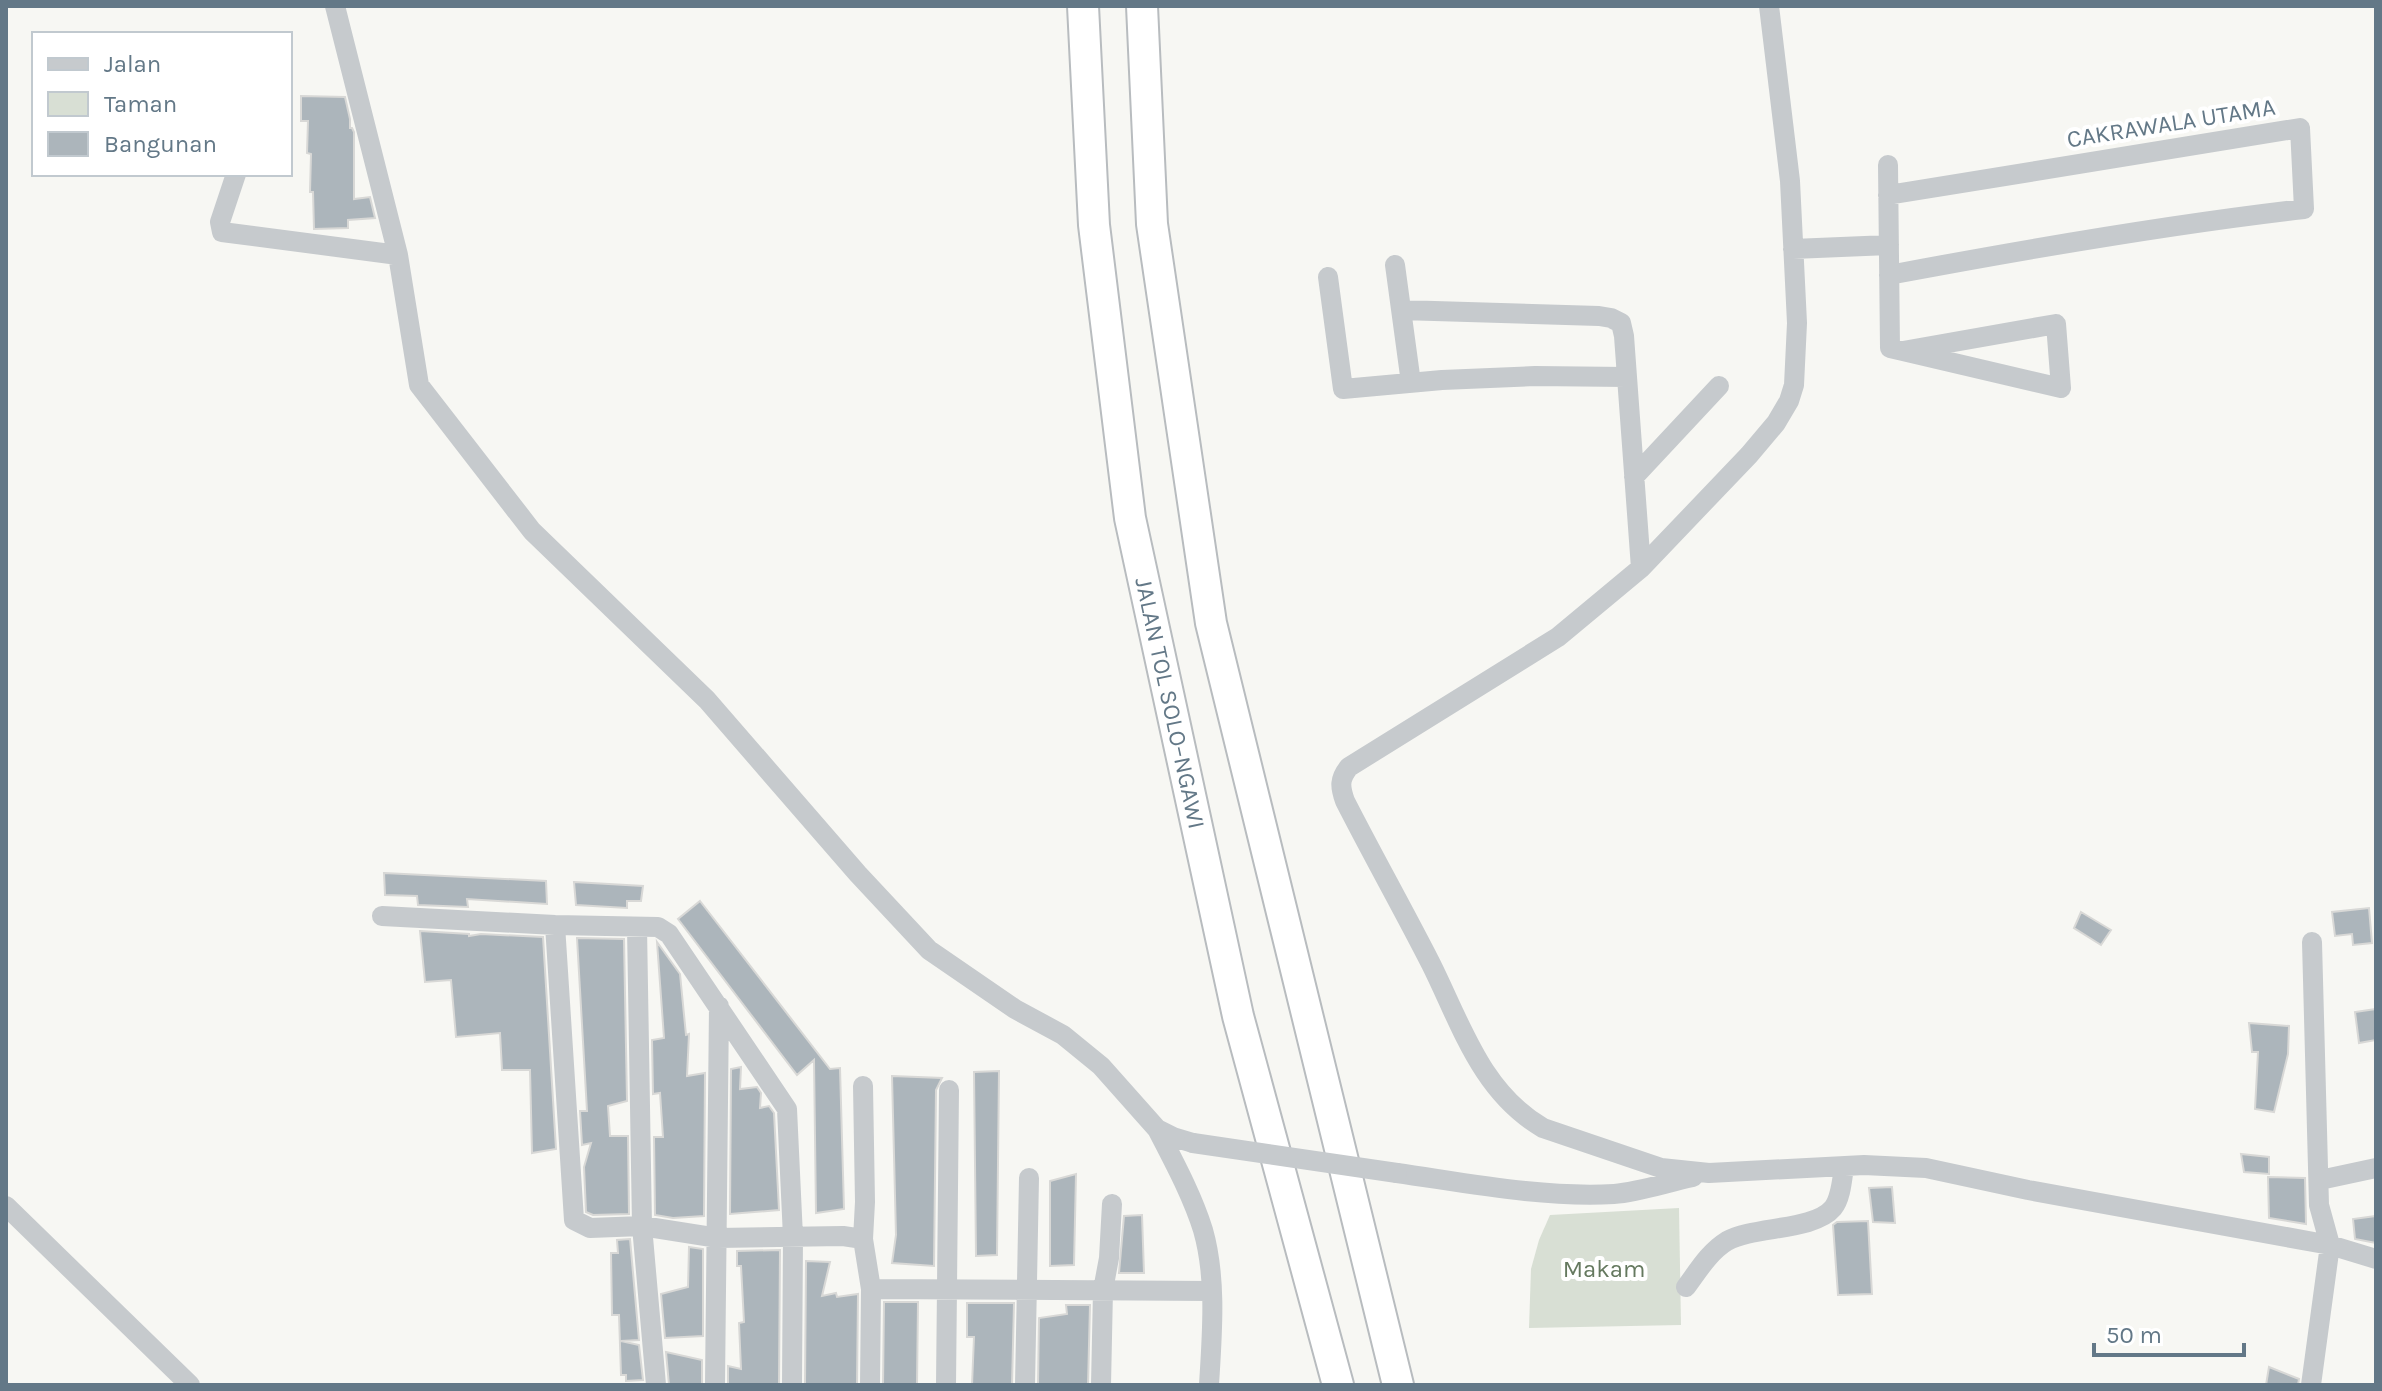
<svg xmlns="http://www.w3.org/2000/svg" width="2382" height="1391" viewBox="0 0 2382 1391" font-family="Karla,sans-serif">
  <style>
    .green { fill: #d8dfd4 }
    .building { fill: #acb5bb; stroke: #d8d8d6; stroke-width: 2 }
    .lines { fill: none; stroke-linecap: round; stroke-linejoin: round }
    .highway-casing { stroke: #b8bcbf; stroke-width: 34 }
    .minor { stroke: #c6cacd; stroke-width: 20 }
    .highway { stroke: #fff; stroke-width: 30 }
    .minor-bridge { stroke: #c6cacd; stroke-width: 20 }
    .labels { text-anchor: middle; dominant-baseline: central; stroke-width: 8; stroke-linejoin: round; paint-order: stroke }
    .street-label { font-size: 24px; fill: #637887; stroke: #fff }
    .park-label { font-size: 24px; fill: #65795f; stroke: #fff }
  </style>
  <rect width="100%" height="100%" fill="#f7f7f3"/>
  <path class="green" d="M1679,1208L1681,1325L1529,1328L1531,1269L1539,1240L1550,1215Z"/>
  <path class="building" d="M301,96L345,97L350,119V128H352L354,132V199L370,197L375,218L348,220V228L314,229L313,192H310L311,154L307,153L308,121H301Z
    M384,873L546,881L547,904L467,899L468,907L418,905L417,896L385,895Z
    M574,882L643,886L641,901H627V908L576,905Z
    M700,901L830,1069L840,1068L844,1209L816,1213L814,1060L797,1075L678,919Z
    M2369,908L2372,943L2353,945L2352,934L2335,936L2332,912Z
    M2081,912L2111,930L2101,945L2074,928Z
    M420,931L469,934V936L481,934L543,937L556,1149L532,1153L530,1070H502L500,1033L456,1037L451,980L425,982Z
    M577,938L624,939L627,1101L608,1106L610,1136H628L629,1214L593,1215L586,1212L584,1167L591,1143L582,1145L580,1111H587Z
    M657,942L680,974L686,1035L689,1034L687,1076L705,1073L704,1216L673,1218L655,1215L654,1137H663L660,1093L653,1094L652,1040L664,1038Z
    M2376,1009V1040L2359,1043L2355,1012Z
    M2249,1023L2289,1026L2288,1054L2274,1112L2255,1109L2258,1052H2252Z
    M741,1067L740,1089L757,1087L761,1093L760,1108L769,1106L774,1113L779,1210L730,1214L731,1069Z
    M999,1071L997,1255L976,1256L974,1072Z
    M892,1076L942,1078L936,1090L934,1266L892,1263L896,1235Z
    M2241,1154L2269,1157V1174L2244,1172Z
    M1076,1174L1074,1265L1050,1266V1181Z
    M2268,1177L2305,1178L2306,1224L2269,1218Z
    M1892,1187L1895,1223L1873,1222L1869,1188Z
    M1142,1215L1144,1273H1119L1124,1216Z
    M2376,1216V1243L2355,1239L2353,1219Z
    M1868,1221L1872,1294L1838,1295L1833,1225L1837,1222Z
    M630,1239L639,1340L621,1341L639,1345L643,1380L626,1381V1375H621L619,1315H612L611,1253H618L617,1240Z
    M689,1247L703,1249V1336L665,1338L661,1294L688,1287Z
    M780,1250L779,1385H728V1366L741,1369L739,1323L744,1322L741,1266H737V1251Z
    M806,1261L830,1262L822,1296L836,1293L837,1297L858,1294L857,1385H805Z
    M884,1302H918L917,1385H883Z
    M967,1303H1014L1012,1385H972L974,1337H967Z
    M1066,1305H1090L1088,1385H1038L1039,1318L1067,1314Z
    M666,1352L702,1360V1385H669Z
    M2269,1367L2299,1379L2298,1385H2266Z"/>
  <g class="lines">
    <defs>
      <g id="highway">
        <path id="s1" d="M1083,6L1094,225L1130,518L1238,1016L1338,1385"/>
        <path d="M1142,6L1152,224L1211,623L1398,1385"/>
      </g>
    </defs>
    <use href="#highway" class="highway-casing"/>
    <path class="minor" d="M335,6L398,255L419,385L532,531L707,700L858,874L929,950L1015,1009L1063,1035L1101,1066L1157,1129
      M1769,6L1790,181L1797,323L1794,385L1789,401L1776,423L1749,455L1641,568L1558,637L1349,767C1339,779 1340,787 1345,801C1373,856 1403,909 1431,964C1461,1024 1481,1092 1543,1128L1661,1168L1709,1173L1864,1165L1926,1168L2028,1190L2330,1245L2376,1259
      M1888,165L1890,348L1903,351L2061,388L2056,324L1903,351
      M236,174L220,222L222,232L398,255
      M1888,195L2300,128L2304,209C2165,225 2027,249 1889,275
      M1793,249L1889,245
      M1395,265L1411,383
      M1328,277L1343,389L1442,380L1535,376L1626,377
      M1401,310L1599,316L1611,318L1621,323L1624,336L1641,568
      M1634,477L1719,386
      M382,916L555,925L658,927L669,934L787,1109L793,1237L792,1385
      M555,925L574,1220L590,1228L642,1226L718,1238L843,1236L863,1239L871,1289L870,1385
      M637,927L642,1226L656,1385
      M863,1086L865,1202L863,1239
      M1193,1143L1173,1137L1157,1129C1174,1162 1192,1195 1203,1230C1217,1279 1212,1335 1209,1385
      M1397,1173C1467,1183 1542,1198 1614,1194C1640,1192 1668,1182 1693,1177
      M2320,1180L2376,1168
      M6,1206L190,1385
      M1686,1287C1698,1271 1709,1252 1727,1241C1753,1226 1814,1231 1833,1208C1841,1198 1842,1180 1844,1167
      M871,1289L1211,1291
      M715,1385L719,1006
      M946,1385L949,1090
      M1025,1385L1029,1178
      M1101,1385L1103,1290L1109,1258L1112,1204
      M2311,1385L2330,1245L2319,1205L2312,942"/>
    <use href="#highway" class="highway"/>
    <path class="minor-bridge" d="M1193,1143L1397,1173"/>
  </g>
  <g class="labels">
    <g class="street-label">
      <text transform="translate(2171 123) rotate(-9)">CAKRAWALA UTAMA</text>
      <text stroke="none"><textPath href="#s1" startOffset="704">JALAN TOL SOLO–NGAWI</textPath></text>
    </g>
    <g class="park-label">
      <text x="1604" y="1269">Makam</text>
    </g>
  </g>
  <rect width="2382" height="1391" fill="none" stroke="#637887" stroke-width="16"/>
  <rect x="32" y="32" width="260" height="144" fill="#ffffff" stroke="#c1c9cf" stroke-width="2"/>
  <rect x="48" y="58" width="40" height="12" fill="#c6cacd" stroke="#c1c9cf" stroke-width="2"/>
  <text x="104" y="72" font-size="24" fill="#637887">Jalan</text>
  <rect x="48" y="92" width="40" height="24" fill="#d8dfd4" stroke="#c1c9cf" stroke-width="2"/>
  <text x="104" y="112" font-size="24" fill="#637887">Taman</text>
  <rect x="48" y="132" width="40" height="24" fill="#acb5bb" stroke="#c1c9cf" stroke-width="2"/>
  <text x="104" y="152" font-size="24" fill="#637887">Bangunan</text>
  <path d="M2094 1343v12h150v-12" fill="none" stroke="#637887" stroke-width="4"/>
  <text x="2106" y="1343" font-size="24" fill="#637887" stroke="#ffffff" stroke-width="6" paint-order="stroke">50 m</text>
</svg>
